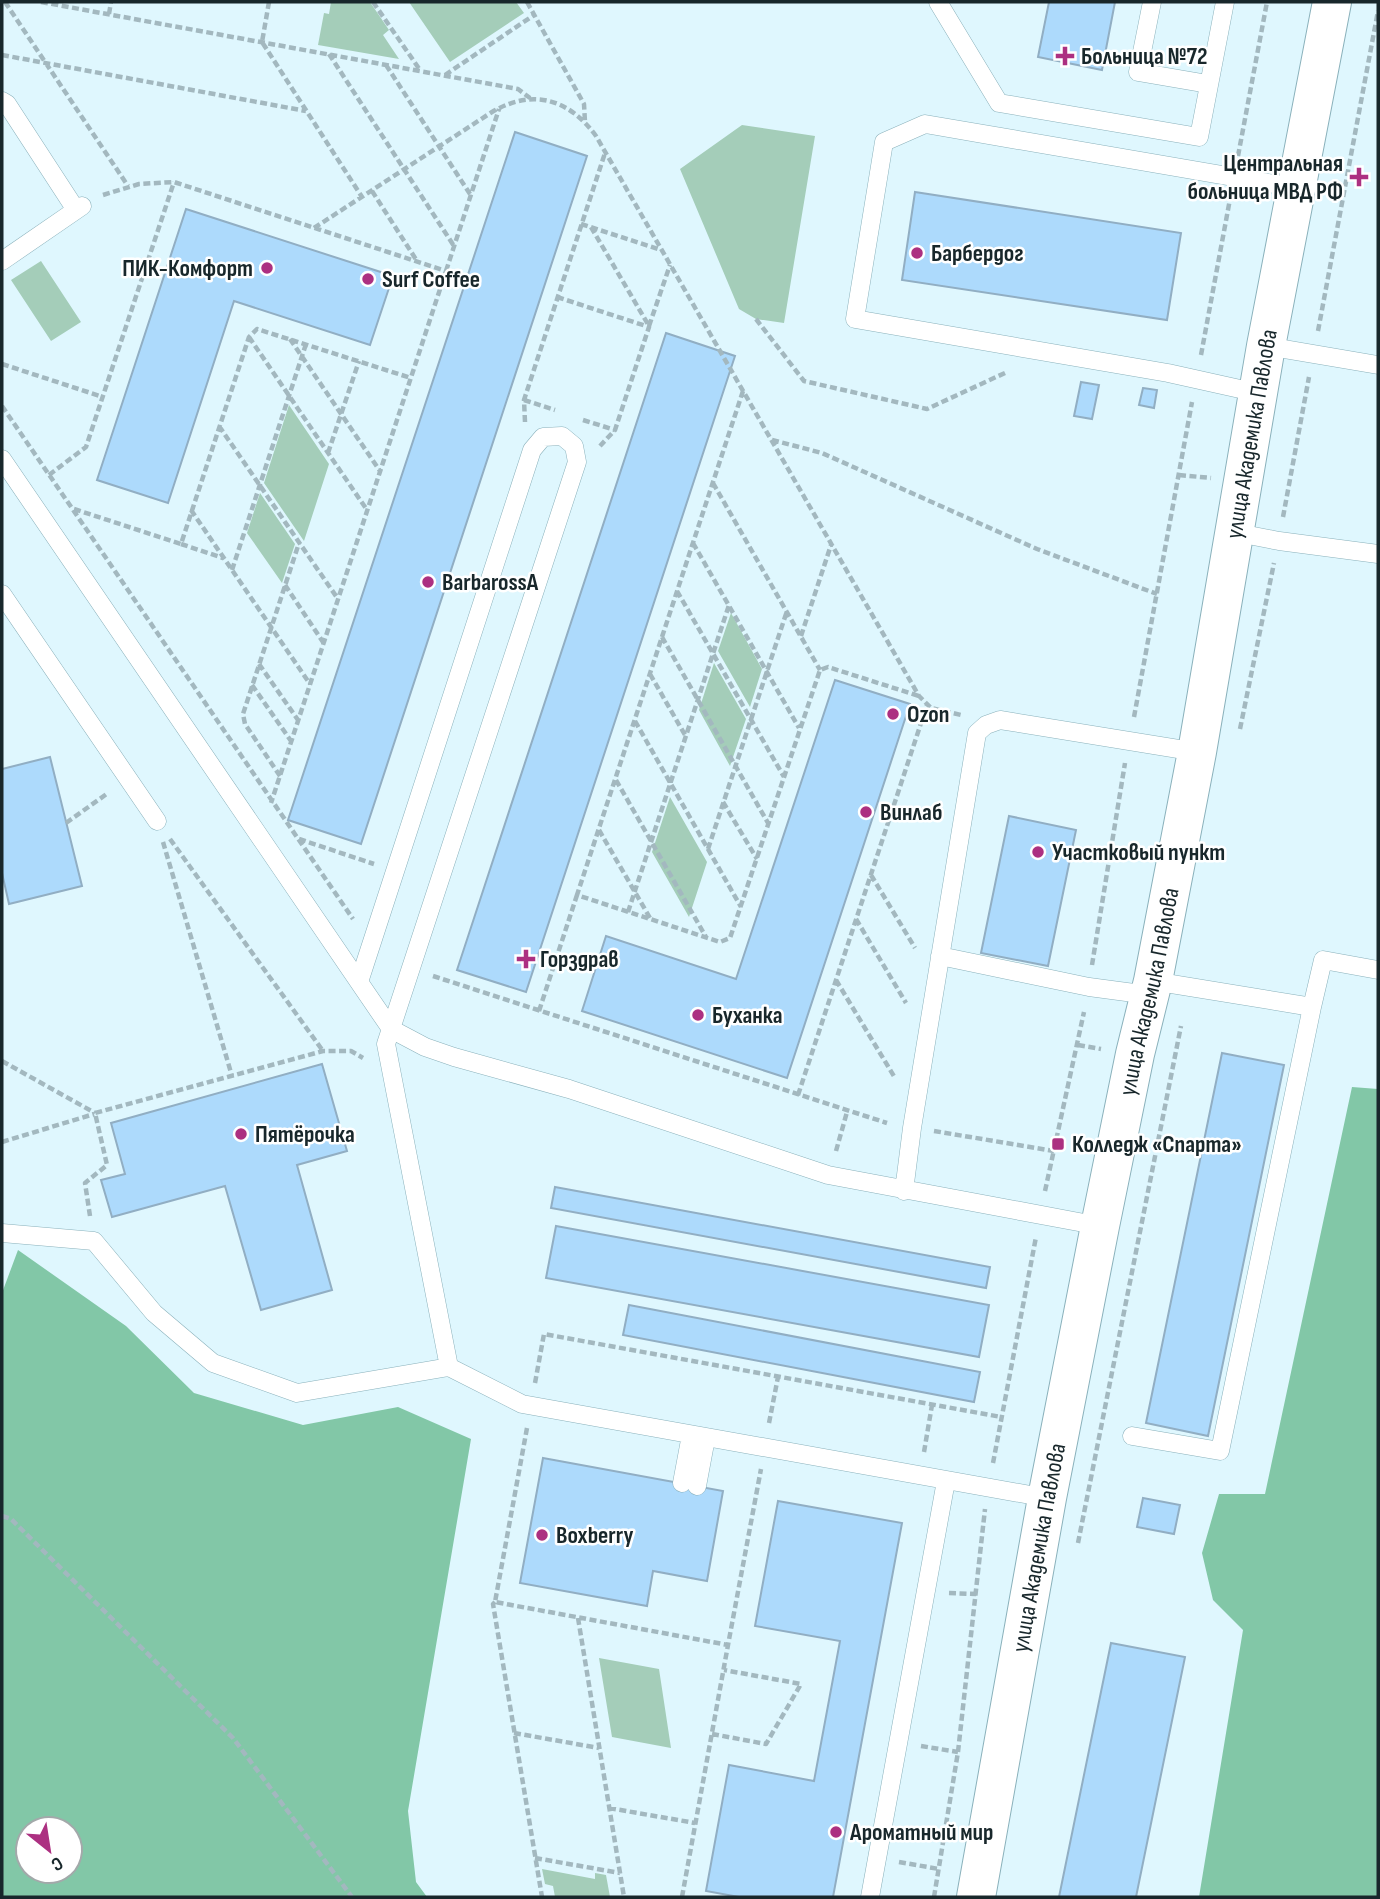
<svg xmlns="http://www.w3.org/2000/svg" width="1380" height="1899" viewBox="0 0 1380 1899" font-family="'Sofia Sans Condensed',sans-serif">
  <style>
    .green { fill: #a4cdb9 }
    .forest { fill: #82c7a7; fill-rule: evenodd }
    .building { fill: #addafc; stroke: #91aec3; stroke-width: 2 }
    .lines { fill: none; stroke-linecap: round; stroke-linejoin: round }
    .lane-casing { stroke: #8ab1bb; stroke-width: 19 }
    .secondary-casing { stroke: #8ab1bb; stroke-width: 40 }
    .path { stroke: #a3b8bf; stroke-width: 4.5; stroke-dasharray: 7 3.5; stroke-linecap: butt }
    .lane { stroke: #fff; stroke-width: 18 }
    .secondary { stroke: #fff; stroke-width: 38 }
    .poi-dot { fill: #ac3081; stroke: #fff; stroke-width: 2.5 }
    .labels { text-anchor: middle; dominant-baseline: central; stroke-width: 5; stroke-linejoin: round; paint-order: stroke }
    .poi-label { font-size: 24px; font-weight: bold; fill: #18272b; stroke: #fff; text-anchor: start }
    .street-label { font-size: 24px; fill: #18272b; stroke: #fff }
  </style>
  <rect width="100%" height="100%" fill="#dff7fe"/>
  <path class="green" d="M331,2H370L389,30L383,35L399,59L318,45L324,13L329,14Z
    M409,2H516L524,13L450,62Z
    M742,125L815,136L784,323L756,319L739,309L680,169Z
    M41,261L81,322L51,341L11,280Z
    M289,405L329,464L304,541L264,483Z
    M260,493L295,544L282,583L247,533Z
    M731,613L762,669L750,707L718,651Z
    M714,663L746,719L730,766L699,710Z
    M670,797L707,862L689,917L652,852Z
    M599,1658L659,1669L671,1748L612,1737Z
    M542,1869L595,1879V1873L606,1875L610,1897H555L553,1886L545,1884Z"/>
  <path class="forest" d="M1352,1087L1378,1089V1897H1199L1243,1630L1213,1600L1202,1553L1219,1494H1265Z
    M18,1250L126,1326L194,1393L303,1425L398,1407L471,1439L408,1811L416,1882L427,1897H2V1293ZM28,1829H70V1871H28Z"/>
  <path class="building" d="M1049,2H1115L1102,70L1038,57Z
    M515,132L587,156L361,844L288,820Z
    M515,132L587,156L361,844L288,820Z
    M915,192L1181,233L1167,320L902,280Z
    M186,209L393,276L370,345L234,301L168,503L97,480Z
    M186,209L393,276L370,345L234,301L168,503L97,480Z
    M666,333L735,356L526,992L457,970Z
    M666,333L735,356L526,992L457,970Z
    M1081,382L1099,385L1092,419L1074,416Z
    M1143,388L1157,390L1154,408L1139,405Z
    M835,680L910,704L787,1078L582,1011L606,936L736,979Z
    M835,680L910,704L787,1078L582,1011L606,936L736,979Z
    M50,757L82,886L9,904L2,873V769Z
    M1009,816L1076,830L1048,966L981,953Z
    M1222,1053L1284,1065L1208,1436L1146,1423Z
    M322,1064L347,1151L297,1165L332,1290L261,1310L225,1186L112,1217L101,1180L125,1174L111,1123Z
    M555,1187L990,1267L986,1288L551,1208Z
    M556,1226L989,1305L979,1357L546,1278Z
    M629,1305L980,1372L974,1402L623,1335Z
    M543,1458L723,1491L707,1581L653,1571L647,1606L520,1583Z
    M1143,1498L1180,1505L1174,1534L1137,1527Z
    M778,1501L902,1523L833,1897H739L706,1891L729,1765L814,1781L840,1641L755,1626Z
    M1111,1643L1185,1657L1136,1897H1059Z"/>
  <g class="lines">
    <defs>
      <path id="lane" d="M938,2L999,103L1199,137L1225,2
        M1152,2L1138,72L1208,84
        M2,101L7,104L76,210
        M2,261L82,206
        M1266,346L1378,365
        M1258,393L1168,373L855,319L884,142L925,124L1297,188
        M2,459L391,1029L425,1047L454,1057L569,1089L828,1175L1100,1226
        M1233,532L1279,541L1378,554
        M2,594L157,821
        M940,956L1089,987L1149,995
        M359,982L532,450L543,437L562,436L574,446L577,462L386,1044L449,1367L522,1404L1047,1498
        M1312,1007L1323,960L1378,970
        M904,1191L912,1128L977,733L986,725L1000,720L1197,752
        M2,1233L94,1241L154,1313L213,1363L297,1393L449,1367
        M1132,1436L1220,1451L1312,1007L1153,981
        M682,1483L691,1435
        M697,1486L706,1438
        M870,1897L946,1481"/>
      <g id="secondary">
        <path id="s1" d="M976,1897L1047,1498L1100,1226L1135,1054L1153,981L1197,752L1266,346L1332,2"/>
      </g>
    </defs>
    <use href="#lane" class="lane-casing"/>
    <use href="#secondary" class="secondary-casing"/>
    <path class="path" d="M5,2L128,186
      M41,2L518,89L530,98
      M269,2L262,42L362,197
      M373,2L420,70
      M527,2L584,104L585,122
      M109,14L111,2
      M329,54L454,246
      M2,55L306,111
      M386,65L470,194
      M445,75L534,15
      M1238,156L1267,2
      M372,191L417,261
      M103,195L139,184L174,182L446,271L271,803
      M581,224L661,250
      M591,227L649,326
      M314,228L492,112C533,88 569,99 596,136L919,696L931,708L961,715
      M446,271L499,109
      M557,297L649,327L615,430L600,446
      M756,319L804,381L927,409L1007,372
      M649,326L670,265
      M1318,331L1378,11
      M249,337L367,510
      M290,339L380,471
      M1201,355L1230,199
      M2,364L103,397
      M743,391L577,895L720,942L730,938L820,670L828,667L919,696
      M524,400L555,410
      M2,406L353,919
      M583,420L615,430
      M525,422L524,400L605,153
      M219,426L338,599
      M772,440L822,453L1037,549L1157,594
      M328,453L359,361
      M49,475L86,447L174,182
      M1179,475L1211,478
      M713,483L820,670
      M74,509L181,544L249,337L257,329L411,378
      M191,510L310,684
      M1283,517L1309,377
      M693,543L799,728
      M181,544L223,558
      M232,570L306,344
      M285,585L323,642
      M677,591L784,777
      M801,636L831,545
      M662,637L768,823
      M259,664L298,720
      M650,674L685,735
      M252,685L291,741
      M1134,717L1192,402
      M635,721L741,907
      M1240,729L1274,563
      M280,776L245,724L243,714L299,543
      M616,780L706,937
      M723,802L757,859
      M66,823L108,793
      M599,830L650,918
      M170,839L323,1051
      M299,839L374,864
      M163,842L232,1076
      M708,849L787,611
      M871,875L915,948
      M628,912L729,605
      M856,919L906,1003
      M1092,965L1125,763
      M433,976L887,1123
      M836,980L895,1078
      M539,1011L577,895
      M1078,1045L1101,1049
      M2,1061L95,1113
      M798,1095L927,705
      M934,1131L1054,1151
      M2,1142L94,1114
      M836,1151L847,1112
      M1045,1191L1084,1012
      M90,1216L85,1183L107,1165L95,1113L323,1051H351L363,1058
      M535,1383L544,1334L1001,1417
      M769,1423L778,1377
      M527,1428L495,1602L728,1645L761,1469
      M924,1452L932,1405
      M993,1463L1036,1237
      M2,1516L11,1519L233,1738L352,1897
      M1078,1543L1181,1026
      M949,1593L976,1594
      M495,1602L493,1604L542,1897
      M578,1618L624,1897
      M514,1733L599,1748
      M712,1734L766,1744L801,1684L724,1670
      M921,1746L958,1752
      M609,1808L695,1823
      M535,1858L620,1873
      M899,1862L939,1869
      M682,1897L728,1645
      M934,1897L958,1752L985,1509"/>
    <use href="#lane" class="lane"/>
    <use href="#secondary" class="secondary"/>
  </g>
  <g class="poi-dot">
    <path d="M1061.5 45.5h7v7h7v7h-7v7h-7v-7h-7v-7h7z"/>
    <path d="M1355.5 166.5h7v7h7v7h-7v7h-7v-7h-7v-7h7z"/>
    <circle cx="917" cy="253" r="7"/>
    <circle cx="267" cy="268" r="7"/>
    <circle cx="368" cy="279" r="7"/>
    <circle cx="428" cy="582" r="7"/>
    <circle cx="893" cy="714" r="7"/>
    <circle cx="866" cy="812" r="7"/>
    <circle cx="1038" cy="852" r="7"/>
    <path d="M522.5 948.5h7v7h7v7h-7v7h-7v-7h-7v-7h7z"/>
    <circle cx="698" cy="1015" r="7"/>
    <circle cx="241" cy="1134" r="7"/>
    <rect x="1051" y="1137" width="14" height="14" rx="3.5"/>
    <circle cx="542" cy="1535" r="7"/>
    <circle cx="836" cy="1832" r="7"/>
  </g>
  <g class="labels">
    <g class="poi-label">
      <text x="1081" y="56">Больница №72</text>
      <text x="1343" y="163" text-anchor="end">Центральная<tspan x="1343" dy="28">больница МВД РФ</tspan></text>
      <text x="931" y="253">Барбердог</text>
      <text x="253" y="268" text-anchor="end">ПИК-Комфорт</text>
      <text x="382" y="279">Surf Coffee</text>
      <text x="442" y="582">BarbarossA</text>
      <text x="907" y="714">Ozon</text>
      <text x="880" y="812">Винлаб</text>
      <text x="1052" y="852">Участковый пункт</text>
      <text x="540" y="959">Горздрав</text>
      <text x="712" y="1015">Буханка</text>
      <text x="255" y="1134">Пятёрочка</text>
      <text x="1072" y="1144">Колледж «Спарта»</text>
      <text x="556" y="1535">Boxberry</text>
      <text x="850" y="1832">Ароматный мир</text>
    </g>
    <g class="street-label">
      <text stroke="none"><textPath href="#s1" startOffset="1489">улица Академика Павлова</textPath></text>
      <text stroke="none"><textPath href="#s1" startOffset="922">улица Академика Павлова</textPath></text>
      <text stroke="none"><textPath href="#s1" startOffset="355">улица Академика Павлова</textPath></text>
    </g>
  </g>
  <rect width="1380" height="1899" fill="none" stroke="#18272b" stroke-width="7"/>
  <g transform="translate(49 1850) rotate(150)"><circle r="33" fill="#ffffff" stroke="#a3a9aa" stroke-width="2"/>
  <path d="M0-5L12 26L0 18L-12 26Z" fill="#ac3081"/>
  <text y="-10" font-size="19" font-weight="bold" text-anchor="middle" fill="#18272b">С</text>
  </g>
</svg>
